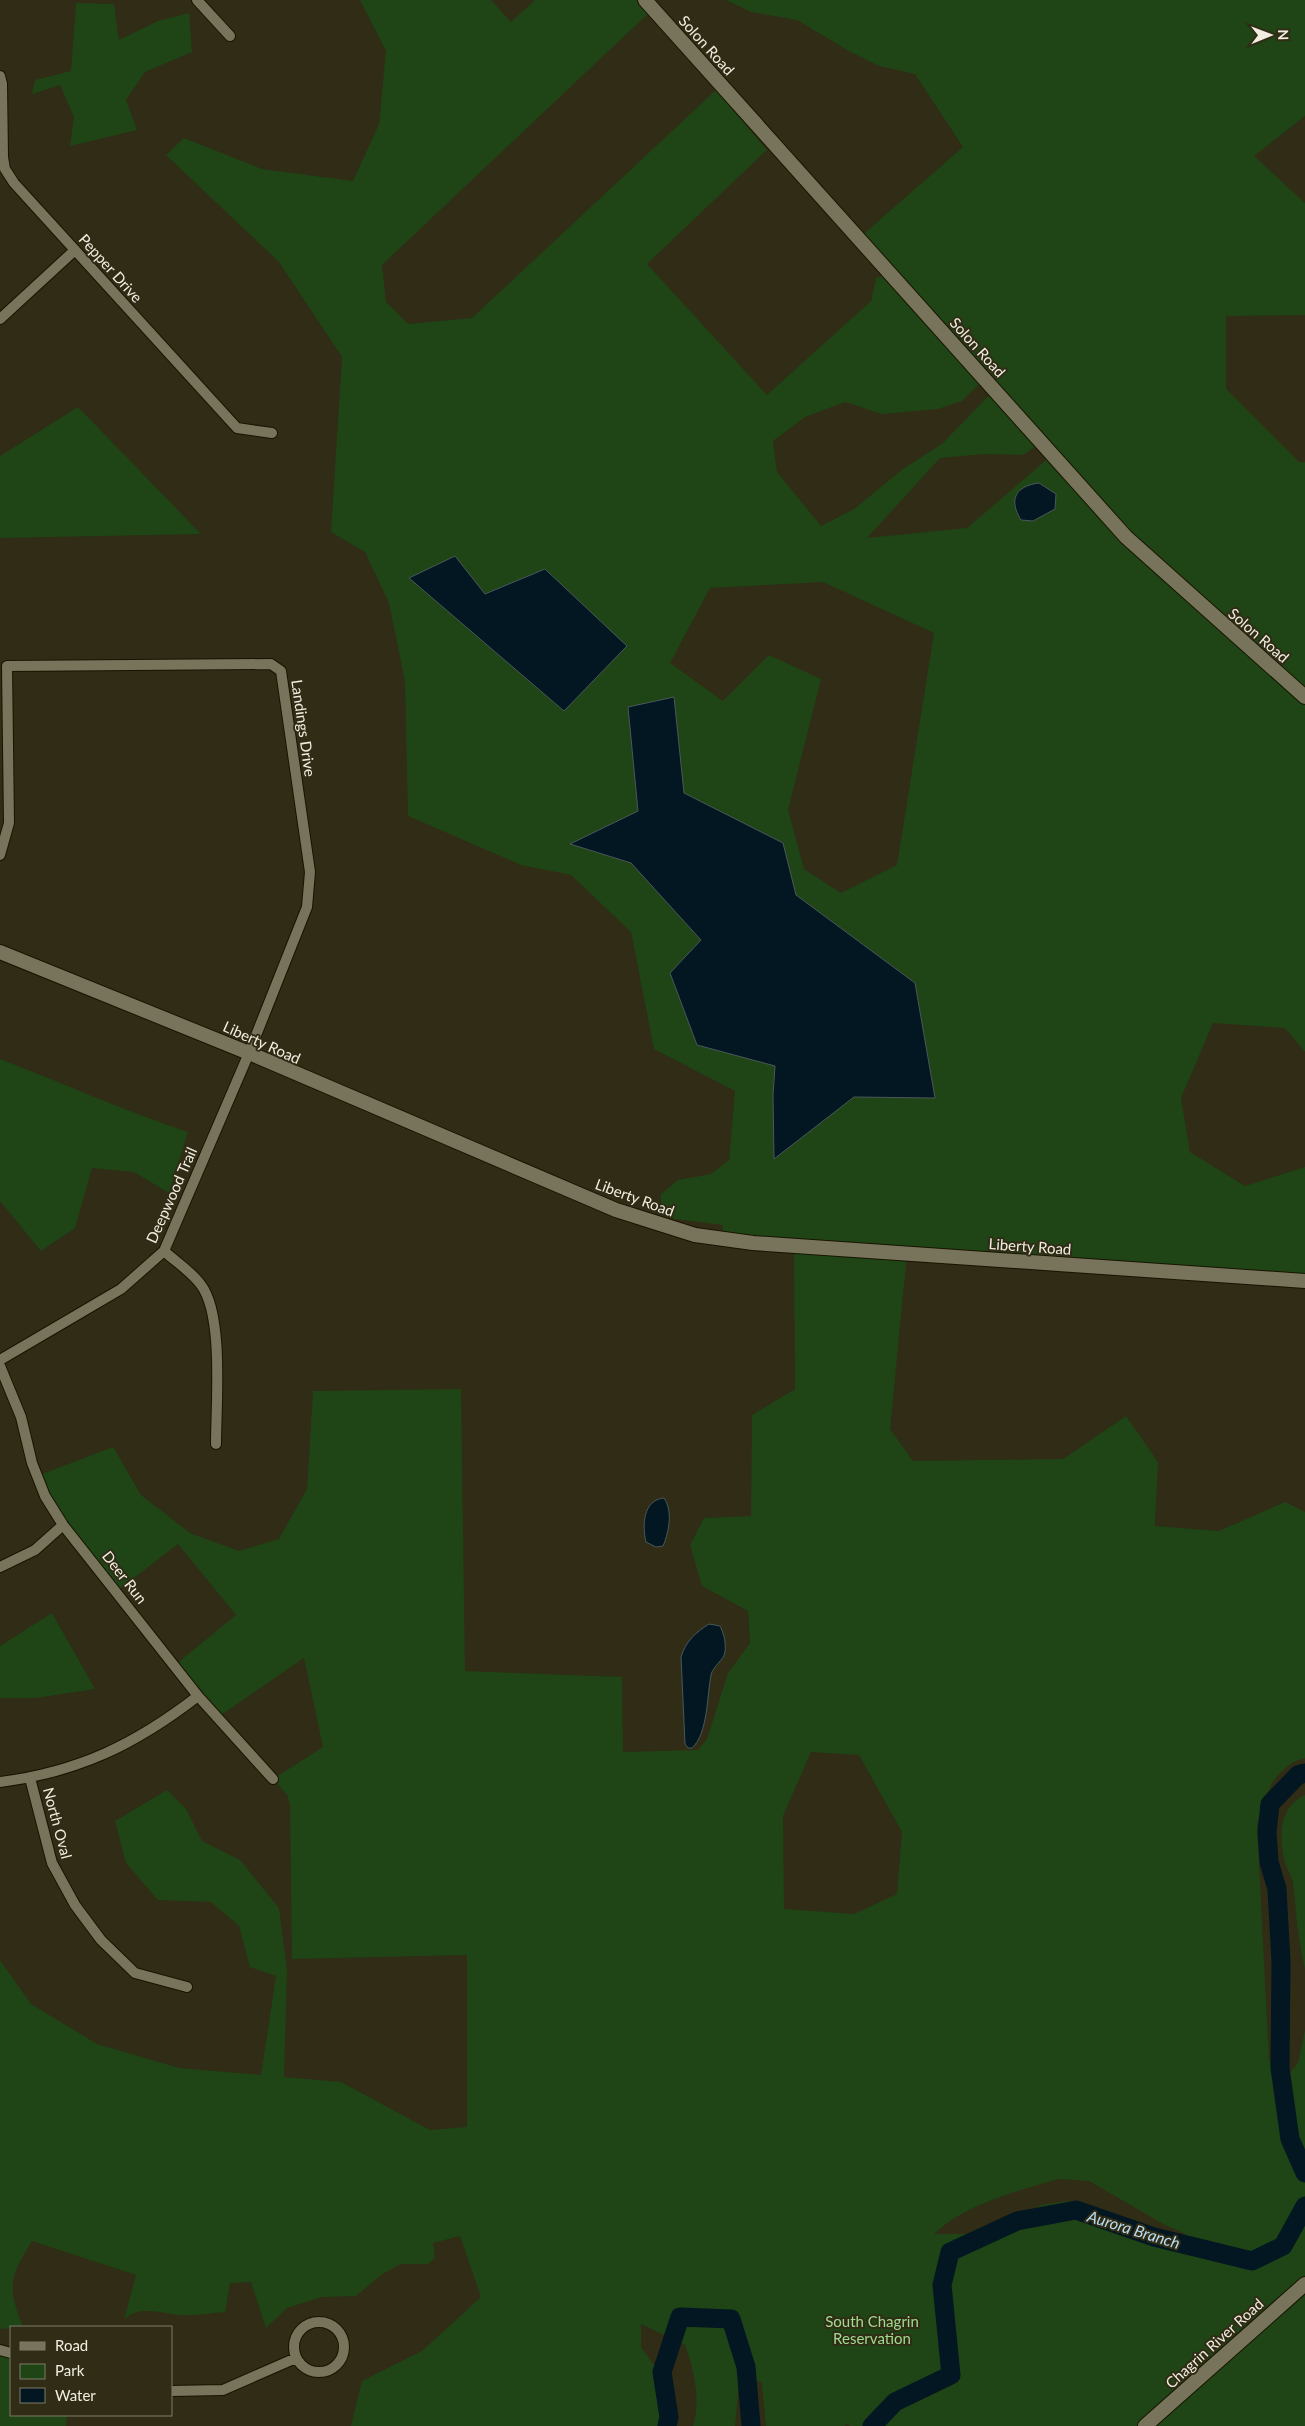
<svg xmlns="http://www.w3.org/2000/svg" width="1305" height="2426" viewBox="0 0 1305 2426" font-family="Lato,sans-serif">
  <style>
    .green { fill: #1f4415; fill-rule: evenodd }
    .water { fill: #021722; stroke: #4a585b }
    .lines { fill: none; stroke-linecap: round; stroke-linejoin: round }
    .river { stroke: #021722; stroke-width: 19 }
    .street-casing { stroke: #181401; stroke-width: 12 }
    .secondary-casing { stroke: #181401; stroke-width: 16 }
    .street { stroke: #78745b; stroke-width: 10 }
    .secondary { stroke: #78745b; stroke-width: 14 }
    .labels { text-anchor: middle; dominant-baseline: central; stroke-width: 4; stroke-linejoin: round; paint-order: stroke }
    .street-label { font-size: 15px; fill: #f1eee1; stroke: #302c16 }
    .park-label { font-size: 15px; fill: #9edc8e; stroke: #302c16 }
    .water-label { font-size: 16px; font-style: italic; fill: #b9def3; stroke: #302c16 }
  </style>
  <rect width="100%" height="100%" fill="#302c16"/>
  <path class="green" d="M360,0H491L511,22L535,0H645L653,9L382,265L386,302L408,324L472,318L716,90L767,150L647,264L767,395L871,301L876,278L889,273L859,238L963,147L915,74L879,66L849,51L797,20L751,12L726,0H1305V116L1254,156L1305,203V315L1226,316V389L1299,462H1305V1052L1285,1028L1213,1023L1181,1098L1190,1152L1245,1186L1305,1167V1281L907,1254L890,1429L913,1461L1063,1459L1126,1416L1158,1462L1155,1526L1219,1531L1285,1502L1305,1512V1758C1274,1766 1264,1796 1257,1825L1269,2059L1276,2089L1298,2063L1305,2030V2426H851L846,2424L845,2426H766L762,2383L740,2372L735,2426H693C701,2400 694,2370 685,2345L641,2324V2347L671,2389L673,2403L666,2422L661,2426H351L362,2381L422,2351L481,2297L460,2236L433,2243L435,2258L428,2264H401L381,2275L356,2296L322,2297L287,2308L266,2328L251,2282L230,2283L225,2312C211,2313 196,2316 181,2315C162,2314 138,2304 124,2320L136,2275L32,2241C9,2278 7,2286 23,2327L0,2329V1960L31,2004L97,2044L179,2068L261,2075L276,1976L250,1967L239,1926L211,1902L158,1900L126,1863L115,1821L167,1790L186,1809L202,1841L240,1860L279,1908L287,1970L284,2077L341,2082L430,2130L467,2127V1955L292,1959L290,1804L287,1795L273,1779L323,1747L304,1658L218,1717L175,1665L236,1615L178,1544L117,1591L63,1525L37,1476L113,1447L141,1495L190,1533L239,1551L279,1539L307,1489L313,1391L461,1389L465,1671L622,1677L623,1752L698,1750L707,1739L728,1673L750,1643L748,1611L702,1586L690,1545L704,1518L751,1516L752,1415L795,1389L794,1246L722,1239L723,1225L675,1219L661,1210V1194L678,1180L711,1174L729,1160L735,1091L654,1049L631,932L571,875L521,865L408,816L405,682L389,603L365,552L331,532L342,357L279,262L166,155L184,138L262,169L353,181L379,124L386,51ZM984,379L994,390L943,443L903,469L854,509L821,526L777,472L773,441L805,417L845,402L882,414L938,409L962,401ZM1041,443L1052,455L967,528L867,538L940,458L984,454L1023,455ZM545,569L564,711L485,594ZM823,582L934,633L897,865L841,893L804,869L788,810L821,679L769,655L723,701L670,663L710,588ZM628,707L684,793L783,843L796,895L915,983L935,1098L854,1097L774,1159L773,1095L776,1066L697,1045L701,940L631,863L570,844L638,811ZM811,1752L859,1755L902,1832L897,1894L854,1914L784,1909L783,1816ZM1058,2179L1089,2181L1165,2225L1186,2234H1130L1091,2209L1068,2201L1041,2205L998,2234H934C967,2203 1015,2192 1058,2179Z
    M76,3L114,4L119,40L158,21L189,13L192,52L145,72L126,100L137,130L70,146L74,117L60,85L32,94L35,80L71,71Z
    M78,407L201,534L0,538V456Z
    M0,1059C63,1083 124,1111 188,1132L169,1193L134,1172L92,1168L75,1228L41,1251L0,1201Z
    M52,1613L95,1689L36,1698H0V1646Z
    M1305,1795V1969C1298,1940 1296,1912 1293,1882C1292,1877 1289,1873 1287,1868C1278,1843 1277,1807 1305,1795Z
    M0,2350L11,2353V2415H67L66,2426H0Z"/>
  <path class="water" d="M1039,483L1056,494L1055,509L1033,521L1021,520C1008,499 1016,486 1039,483Z
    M455,556L485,594L545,569L627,646L564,711L409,578Z
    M674,697L684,793L783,843L796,895L915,983L935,1098L854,1097L774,1159L773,1095L775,1066L697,1045L670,973L701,940L631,863L570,844L638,811L628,707Z
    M664,1498C673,1511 669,1532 663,1546L656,1547L646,1542C642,1525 643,1500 664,1498Z
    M709,1624L720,1626C724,1634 726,1642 725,1652C724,1660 713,1666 711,1675C707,1695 708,1734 692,1748H688L685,1744L681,1657C686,1641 695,1633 709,1624Z"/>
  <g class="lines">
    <path class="river" d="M1305,1773L1298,1775L1270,1804L1267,1832L1269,1862L1277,1889L1281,1962L1280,2068L1290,2139L1305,2173
      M667,2426L669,2417L662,2372L680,2317L731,2319L746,2367L751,2426
      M872,2426L895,2402L951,2375L942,2285L950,2252L1017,2221L1076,2210L1154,2237L1252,2261L1283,2246L1305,2206"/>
    <defs>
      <path id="street" d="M197,0L230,36
        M0,76L2,84L3,157L5,169L14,183L237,428L272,433
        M0,319L75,250
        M0,855L9,823L7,666L271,664L281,671L310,872L307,907L249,1053L164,1251L121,1289L0,1360
        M164,1251C176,1262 192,1272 201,1285C224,1315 216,1405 216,1444
        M0,1366L21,1417L32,1463L45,1496L63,1525L198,1696L273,1779
        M0,1567L35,1550L63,1525
        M30,1778L52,1863L75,1905L101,1940L135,1973L187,1987
        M0,1782C79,1772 136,1744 198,1696
        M294 2347a25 25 0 1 1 50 0a25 25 0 1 1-50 0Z
        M0,2350L11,2353
        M171,2391L223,2390L296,2358"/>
      <path id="secondary" d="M645,0L1126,537L1305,697
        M0,952L249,1053L616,1210L695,1235L753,1243L1305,1281
        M1145,2426L1305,2284"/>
    </defs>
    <use href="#street" class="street-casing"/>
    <use href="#secondary" class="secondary-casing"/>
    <use href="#street" class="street"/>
    <use href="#secondary" class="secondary"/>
  </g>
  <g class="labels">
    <g class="street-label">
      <text transform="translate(707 45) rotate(48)">Solon Road</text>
      <text transform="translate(111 268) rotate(48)">Pepper Drive</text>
      <text transform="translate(978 347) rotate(48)">Solon Road</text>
      <text transform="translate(1259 635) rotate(41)">Solon Road</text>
      <text transform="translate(304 728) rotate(82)">Landings Drive</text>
      <text transform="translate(262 1042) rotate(24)">Liberty Road</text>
      <text transform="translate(171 1195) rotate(-66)">Deepwood Trail</text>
      <text transform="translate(635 1197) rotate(20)">Liberty Road</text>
      <text transform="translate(1030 1246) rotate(4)">Liberty Road</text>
      <text transform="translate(125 1577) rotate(52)">Deer Run</text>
      <text transform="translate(58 1823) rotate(75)">North Oval</text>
      <text transform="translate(1214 2343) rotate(-42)">Chagrin River Road</text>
    </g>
    <g class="park-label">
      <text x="872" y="2321">South Chagrin<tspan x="872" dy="17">Reservation</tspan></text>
    </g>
    <g class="water-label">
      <text transform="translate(1134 2229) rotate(17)">Aurora Branch</text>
    </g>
  </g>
  <rect x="10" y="2326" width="162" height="90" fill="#302c16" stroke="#7d7a67"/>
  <rect x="20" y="2342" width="25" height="8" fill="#78745b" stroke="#7d7a67"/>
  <text x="55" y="2351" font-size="15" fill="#f1eee1">Road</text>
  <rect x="20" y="2364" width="25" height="15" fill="#1f4415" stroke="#7d7a67"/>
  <text x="55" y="2376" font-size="15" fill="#f1eee1">Park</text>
  <rect x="20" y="2388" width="25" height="15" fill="#021722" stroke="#7d7a67"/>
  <text x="55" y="2401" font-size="15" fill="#f1eee1">Water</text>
  <g transform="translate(1270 35) rotate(89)" stroke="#302c16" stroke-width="4" paint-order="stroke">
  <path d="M0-4L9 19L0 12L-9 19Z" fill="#f1eee1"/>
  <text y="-8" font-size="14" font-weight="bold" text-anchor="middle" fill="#f1eee1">N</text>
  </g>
</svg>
